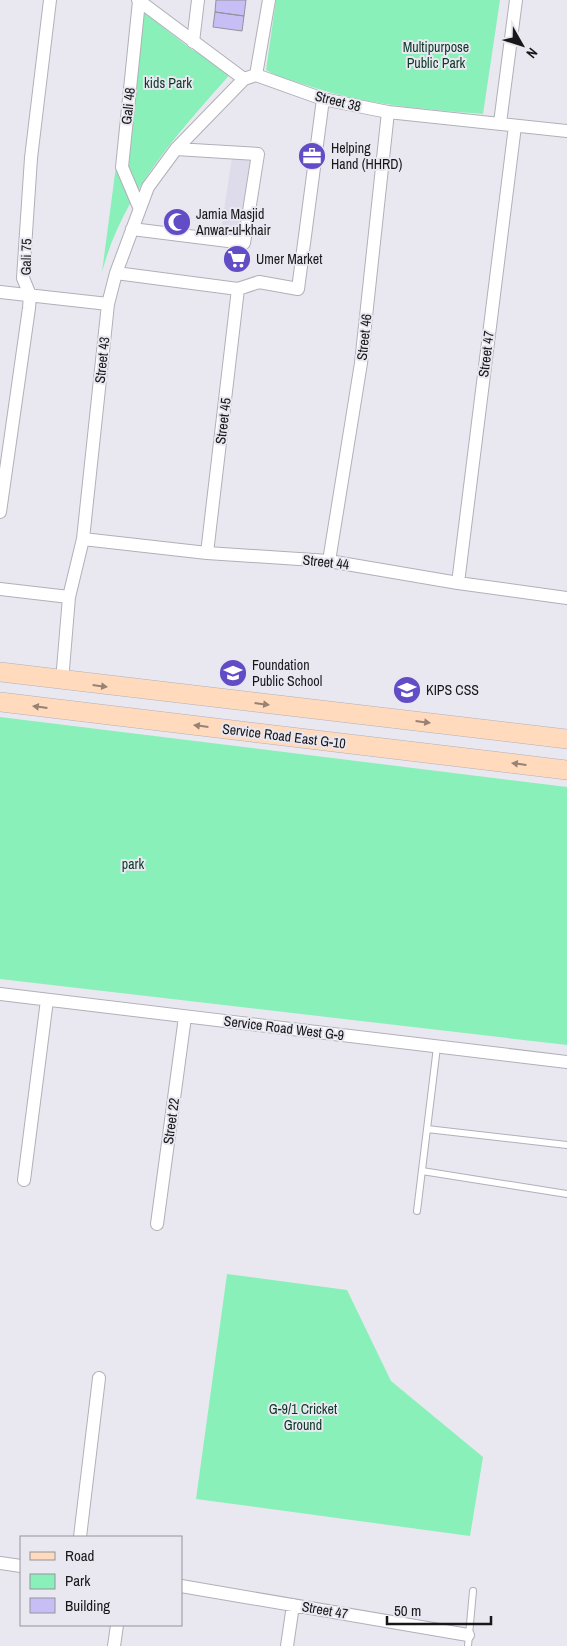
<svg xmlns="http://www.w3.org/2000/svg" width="567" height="1646" viewBox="0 0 567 1646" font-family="'Archivo Narrow',sans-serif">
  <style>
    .built { fill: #dedbeb }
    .green { fill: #89f0b9 }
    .building { fill: #c8bef6; stroke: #93929a }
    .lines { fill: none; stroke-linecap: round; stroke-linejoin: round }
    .lane-casing { stroke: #b1b0b9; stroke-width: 8 }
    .street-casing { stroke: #b1b0b9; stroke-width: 14 }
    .secondary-casing { stroke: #b1b0b9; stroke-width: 20 }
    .lane { stroke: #fff; stroke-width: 6 }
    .street { stroke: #fff; stroke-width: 12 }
    .secondary { stroke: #ffdabd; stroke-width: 19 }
    .oneway { fill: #978274 }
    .labels { text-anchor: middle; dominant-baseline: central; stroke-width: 4; stroke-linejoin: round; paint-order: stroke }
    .park-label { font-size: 14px; fill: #093924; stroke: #e9e8f1 }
    .street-label { font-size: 14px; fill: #18171a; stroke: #e9e8f1 }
    .poi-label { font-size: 14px; fill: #18171a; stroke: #e9e8f1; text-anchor: start }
  </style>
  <rect width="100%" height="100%" fill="#e9e8f1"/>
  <path class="built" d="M232,158L252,161L239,240L220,236Z"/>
  <path class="green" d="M276,0H500L483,114C423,109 366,105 309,86C294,81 279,78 266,70Z
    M137,7L191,49L233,71C179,132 124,191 102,272Z
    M0,717L567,787V1045L0,979Z
    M227,1274L347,1290L391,1381L483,1457L470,1536L196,1499Z"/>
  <path class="building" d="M216,0H246L244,16L215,12Z
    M215,12L244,16L242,31L213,27Z"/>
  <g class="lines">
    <defs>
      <path id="lane" d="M427,1129L567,1145
        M422,1171L567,1194
        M417,1211L437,1047
        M468,1646L473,1591"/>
      <path id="street" d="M138,0L244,79L256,75L323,99L388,112L567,131
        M193,42L198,0
        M256,75L269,0
        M500,123L516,0
        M139,207L122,167L139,1
        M132,229L244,243L258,154L176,149
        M116,273L238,289L259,282L298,289L323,99
        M0,292L108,304
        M0,512L29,308L30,295L23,278L31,158L50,0
        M83,539L207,553L329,561L458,583L567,598
        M207,553L238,289
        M329,561L361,363L388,112
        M458,583L515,126
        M0,589L69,597
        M62,681L69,597L83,539L108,304L116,273L148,187L176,149L244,79
        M0,994L567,1062
        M24,1180L47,1000
        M157,1224L185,1017
        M80,1537L99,1378
        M0,1563L21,1566
        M181,1586L468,1635
        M114,1646L117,1625
        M287,1646L293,1605"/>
      <path id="secondary" d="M0,672L567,739
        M0,702L567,770"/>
    </defs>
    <use href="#lane" class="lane-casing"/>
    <use href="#street" class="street-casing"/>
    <use href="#secondary" class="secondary-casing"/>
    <use href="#lane" class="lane"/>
    <use href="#street" class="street"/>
    <use href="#secondary" class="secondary"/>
  </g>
  <defs><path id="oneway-solid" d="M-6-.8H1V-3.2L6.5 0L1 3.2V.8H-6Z" transform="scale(1.25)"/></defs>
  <g class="oneway">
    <use href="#oneway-solid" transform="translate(100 686) rotate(7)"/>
    <use href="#oneway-solid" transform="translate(262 704) rotate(7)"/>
    <use href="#oneway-solid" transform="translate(40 707) rotate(-173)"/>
    <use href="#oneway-solid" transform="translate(423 722) rotate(7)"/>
    <use href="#oneway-solid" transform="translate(201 726) rotate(-173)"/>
    <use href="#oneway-solid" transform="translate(519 764) rotate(-173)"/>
  </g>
  <defs>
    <symbol id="office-disc" viewBox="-11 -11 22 22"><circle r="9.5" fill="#634dc6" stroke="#e9e8f1"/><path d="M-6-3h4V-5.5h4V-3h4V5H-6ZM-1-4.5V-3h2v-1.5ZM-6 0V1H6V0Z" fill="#fff"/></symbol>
    <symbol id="mosque-disc" viewBox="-11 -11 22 22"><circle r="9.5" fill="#634dc6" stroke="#e9e8f1"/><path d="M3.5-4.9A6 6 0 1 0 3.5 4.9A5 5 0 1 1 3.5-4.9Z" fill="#fff"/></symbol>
    <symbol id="supermarket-disc" viewBox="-11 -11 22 22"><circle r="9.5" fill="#634dc6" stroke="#e9e8f1"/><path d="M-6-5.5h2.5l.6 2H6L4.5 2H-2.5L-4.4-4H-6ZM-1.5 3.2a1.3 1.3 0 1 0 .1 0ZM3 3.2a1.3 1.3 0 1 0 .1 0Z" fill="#fff"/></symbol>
    <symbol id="school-disc" viewBox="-11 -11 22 22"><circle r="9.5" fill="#634dc6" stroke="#e9e8f1"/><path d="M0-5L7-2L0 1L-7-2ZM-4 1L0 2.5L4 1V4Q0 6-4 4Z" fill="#fff"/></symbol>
  </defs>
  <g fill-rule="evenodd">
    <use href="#office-disc" x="296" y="140" width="32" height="32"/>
    <use href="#mosque-disc" x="161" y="206" width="32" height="32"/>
    <use href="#supermarket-disc" x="221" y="243" width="32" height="32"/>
    <use href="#school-disc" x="217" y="657" width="32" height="32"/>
    <use href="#school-disc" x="391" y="674" width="32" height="32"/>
  </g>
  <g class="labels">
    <g class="park-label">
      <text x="436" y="47">Multipurpose<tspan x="436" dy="16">Public Park</tspan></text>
      <text x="168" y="83">kids Park</text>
      <text x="133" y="864">park</text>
      <text x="303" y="1409">G-9/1 Cricket<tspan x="303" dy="16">Ground</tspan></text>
    </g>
    <g class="street-label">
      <text transform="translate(338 101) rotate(14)">Street 38</text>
      <text transform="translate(128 106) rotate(-84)">Gali 48</text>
      <text transform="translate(26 257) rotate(-89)">Gali 75</text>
      <text transform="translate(364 337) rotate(-84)">Street 46</text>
      <text transform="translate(486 354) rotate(-83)">Street 47</text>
      <text transform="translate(102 360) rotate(-84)">Street 43</text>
      <text transform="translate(223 421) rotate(-83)">Street 45</text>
      <text transform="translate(326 562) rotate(6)">Street 44</text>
      <text transform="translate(284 736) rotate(7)">Service Road East G-10</text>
      <text transform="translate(284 1028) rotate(7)">Service Road West G-9</text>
      <text transform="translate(171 1121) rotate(-82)">Street 22</text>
      <text transform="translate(325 1610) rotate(10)">Street 47</text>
    </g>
    <g class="poi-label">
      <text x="331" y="148">Helping<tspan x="331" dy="16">Hand (HHRD)</tspan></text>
      <text x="196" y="214">Jamia Masjid<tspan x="196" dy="16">Anwar-ul-khair</tspan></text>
      <text x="256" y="259">Umer Market</text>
      <text x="252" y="665">Foundation<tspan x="252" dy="16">Public School</tspan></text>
      <text x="426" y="690">KIPS CSS</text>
    </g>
  </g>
  <rect x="20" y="1536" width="162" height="90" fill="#e9e8f1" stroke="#95949b"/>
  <rect x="30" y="1552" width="25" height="8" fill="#ffdabd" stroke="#95949b"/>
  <text x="65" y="1561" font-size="15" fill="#18171a">Road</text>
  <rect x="30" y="1574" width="25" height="15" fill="#89f0b9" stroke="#95949b"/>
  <text x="65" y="1586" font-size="15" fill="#18171a">Park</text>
  <rect x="30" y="1598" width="25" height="15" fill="#c8bef6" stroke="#95949b"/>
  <text x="65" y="1611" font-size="15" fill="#18171a">Building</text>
  <g transform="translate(522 45) rotate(129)" stroke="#e9e8f1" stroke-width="4" paint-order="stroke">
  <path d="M0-4L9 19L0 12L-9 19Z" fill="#18171a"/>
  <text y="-8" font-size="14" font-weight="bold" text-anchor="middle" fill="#18171a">N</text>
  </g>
  <path d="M387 1616v8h104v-8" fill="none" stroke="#18171a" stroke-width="2.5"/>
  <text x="394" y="1616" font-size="15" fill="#18171a" stroke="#e9e8f1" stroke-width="4" paint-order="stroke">50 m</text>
</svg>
